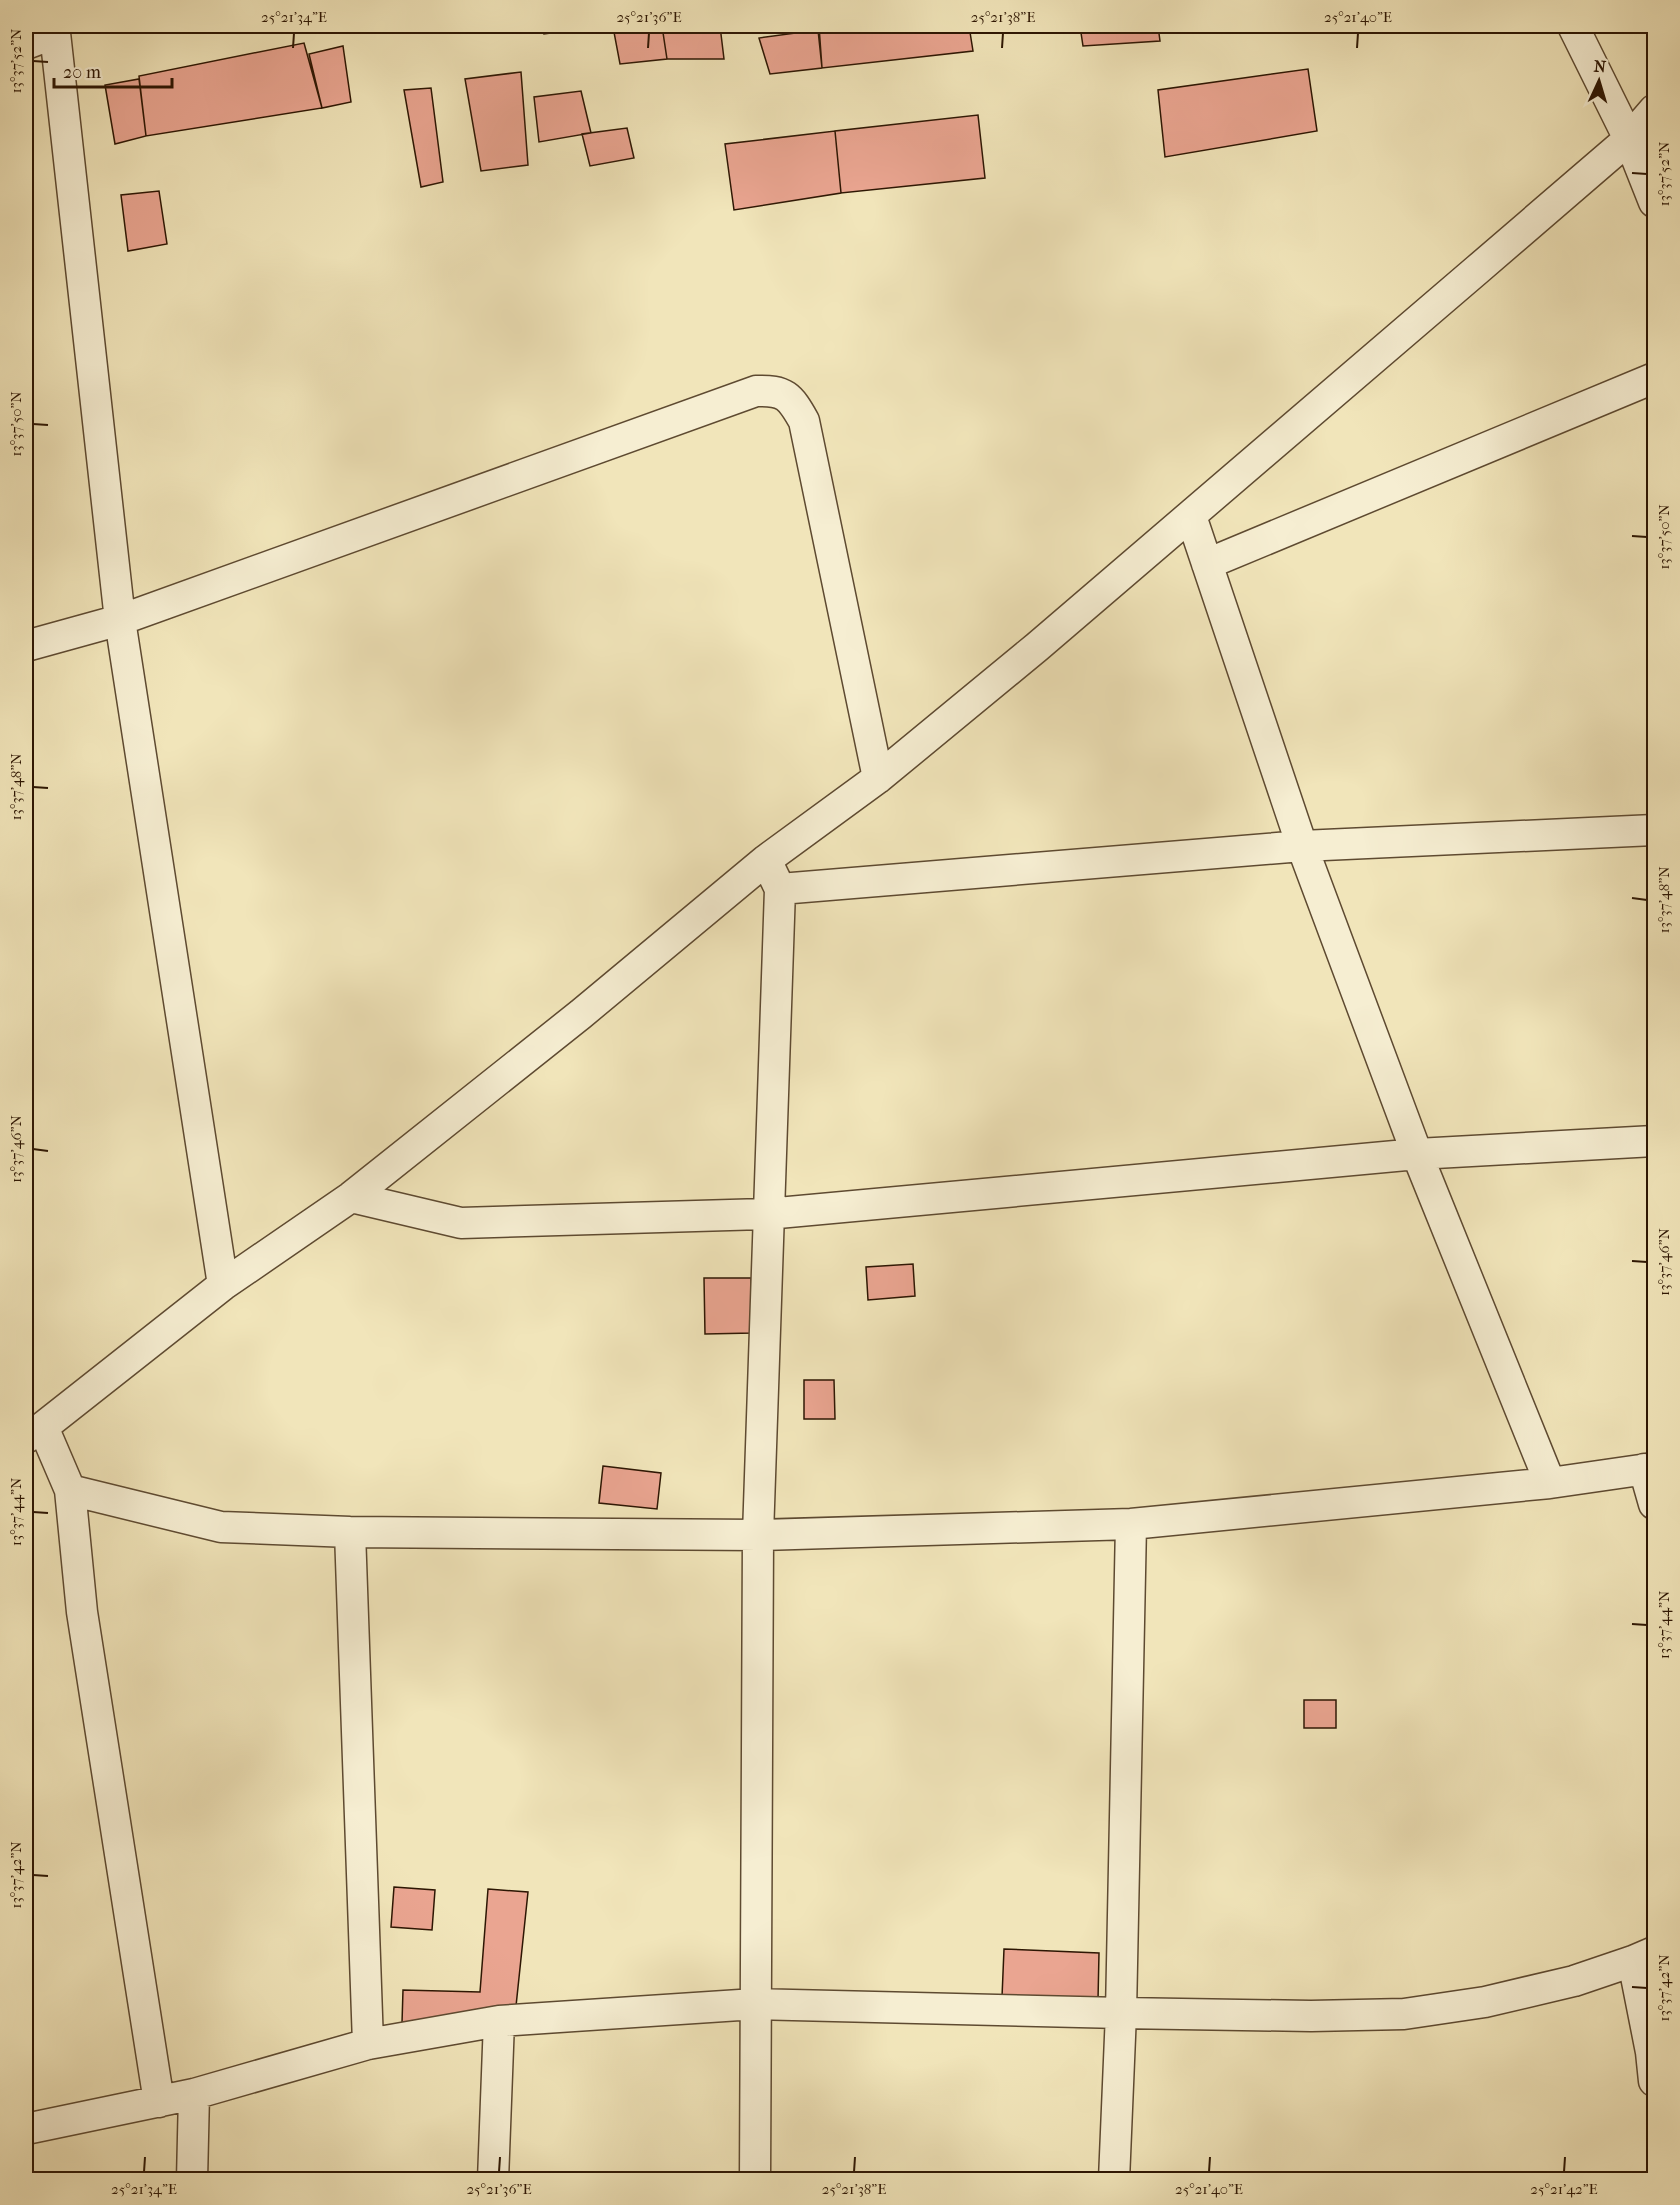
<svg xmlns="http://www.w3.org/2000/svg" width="1680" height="2205" viewBox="0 0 1680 2205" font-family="'IM FELL French Canon',serif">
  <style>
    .building { fill: #eaa591; stroke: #2d1603; stroke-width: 1.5 }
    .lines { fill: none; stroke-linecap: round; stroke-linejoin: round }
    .minor-casing { stroke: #5e4a31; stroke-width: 33 }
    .minor { stroke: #f6eed2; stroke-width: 30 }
    .ticks { fill: none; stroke: #2d1603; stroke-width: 2 }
    .neatline { fill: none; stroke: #2d1603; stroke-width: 2 }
    .ticks-label { font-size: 15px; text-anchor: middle; fill: #2d1603 }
  </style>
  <rect width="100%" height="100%" fill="#f1e5ba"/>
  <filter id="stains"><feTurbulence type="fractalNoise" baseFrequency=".00333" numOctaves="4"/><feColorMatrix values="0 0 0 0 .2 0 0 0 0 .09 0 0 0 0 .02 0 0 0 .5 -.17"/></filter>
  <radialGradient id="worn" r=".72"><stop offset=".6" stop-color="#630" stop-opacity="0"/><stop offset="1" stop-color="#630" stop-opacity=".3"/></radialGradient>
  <path class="building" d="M544,26H606L544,34Z
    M624,26H662L667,59L620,64L613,27Z
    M662,26H720L724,59H667Z
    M819,26H969L973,51L822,68Z
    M1080,26H1158L1160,41L1083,46Z
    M818,30L822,68L770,74L759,38Z
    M304,43L322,108L146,136L139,76Z
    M343,46L351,102L322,108L309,54Z
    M1308,69L1317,131L1165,157L1158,90Z
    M521,72L528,165L481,171L465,79Z
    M139,79L146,136L115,144L105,85Z
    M431,88L443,182L421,187L404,90Z
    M581,91L591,133L539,142L534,97Z
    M978,115L985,178L841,193L835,131Z
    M627,128L634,158L590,166L582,134Z
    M835,131L841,193L734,210L725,144Z
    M159,191L167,244L128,251L121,195Z
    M913,1264L915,1296L868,1300L866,1267Z
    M704,1278H751L753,1333L705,1334Z
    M804,1380H834L835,1419H804Z
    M603,1466L661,1473L657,1509L599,1503Z
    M1304,1700H1336V1728H1304Z
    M394,1887L435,1890L432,1930L391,1927Z
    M488,1889L528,1892L516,2006L402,2023L403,1990L480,1992Z
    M1004,1949L1099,1953L1098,2000L1002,1997Z"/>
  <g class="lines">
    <defs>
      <path id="minor" d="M52,26L55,33L120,620L223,1285
        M1573,26L1629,139L1654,202
        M26,44L55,33
        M1191,516L1302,846L1417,1154L1550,1483
        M1207,564L1654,378
        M26,646L120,620L756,391C785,390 790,396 804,421L878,778
        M780,889L1302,846L1654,830
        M351,1197L461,1223L767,1214L1417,1154L1654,1141
        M43,1427L70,1490L221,1527L350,1532L758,1535L1131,1524L1550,1483L1654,1468
        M26,1438L43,1427L223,1285L351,1197L581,1014L766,860L878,778L1037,647L1478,269L1629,139L1654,110
        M1644,1469L1654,1504
        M70,1490L82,1612L159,2102
        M350,1532L368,2044
        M1633,1961L1651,2052L1654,2081
        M26,2129L194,2094L368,2044L499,2021L755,2004L1121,2013L1311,2016L1404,2014L1485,2002L1574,1981L1633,1961L1654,1952
        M192,2180L194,2094
        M493,2180L499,2021
        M755,2180L758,1535L780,889L766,860
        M1114,2180L1121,2013L1131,1524"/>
    </defs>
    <use href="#minor" class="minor-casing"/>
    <use href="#minor" class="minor"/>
  </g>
  <path class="ticks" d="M293,48L294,33M648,48L649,33M1002,48L1003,33M1357,48L1358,33M33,61L48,62M1632,173L1647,174M33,424L48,425M1632,536L1647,537M33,787L48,788M1632,898L1647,900M33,1149L48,1151M1632,1261L1647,1262M33,1512L48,1513M1632,1624L1647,1625M33,1875L48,1876M1632,1987L1647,1988M144,2172L145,2157M499,2172L500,2157M854,2172L855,2157M1209,2172L1210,2157M1564,2172L1565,2157"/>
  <rect width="1680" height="2205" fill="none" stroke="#f1e5ba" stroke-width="66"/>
  <g transform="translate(1599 81) rotate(4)" stroke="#f6eed2" stroke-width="4.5" paint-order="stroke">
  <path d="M0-4.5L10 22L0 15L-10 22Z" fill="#2d1603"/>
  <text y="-9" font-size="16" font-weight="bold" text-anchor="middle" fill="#2d1603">N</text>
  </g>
  <path d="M54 78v9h118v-9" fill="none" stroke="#2d1603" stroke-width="3"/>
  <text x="63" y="78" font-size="18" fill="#2d1603" stroke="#f6eed2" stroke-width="4.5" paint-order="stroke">20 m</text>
  <rect x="33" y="33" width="1614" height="2139" class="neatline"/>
  <g class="ticks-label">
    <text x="294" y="22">25°21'34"E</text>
    <text x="649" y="22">25°21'36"E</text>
    <text x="1003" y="22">25°21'38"E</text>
    <text x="1358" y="22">25°21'40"E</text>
    <text transform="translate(16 61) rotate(-90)" y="5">13°37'52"N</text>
    <text transform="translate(1664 174) rotate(-90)" y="5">13°37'52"N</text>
    <text transform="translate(16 424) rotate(-90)" y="5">13°37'50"N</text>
    <text transform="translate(1664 537) rotate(-90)" y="5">13°37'50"N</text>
    <text transform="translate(16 787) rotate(-90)" y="5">13°37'48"N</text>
    <text transform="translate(1664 900) rotate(-90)" y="5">13°37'48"N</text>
    <text transform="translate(16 1149) rotate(-90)" y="5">13°37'46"N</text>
    <text transform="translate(1664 1262) rotate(-90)" y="5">13°37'46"N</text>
    <text transform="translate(16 1512) rotate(-90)" y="5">13°37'44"N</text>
    <text transform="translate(1664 1625) rotate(-90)" y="5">13°37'44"N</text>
    <text transform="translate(16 1875) rotate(-90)" y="5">13°37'42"N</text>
    <text transform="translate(1664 1988) rotate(-90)" y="5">13°37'42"N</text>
    <text x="144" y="2194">25°21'34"E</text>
    <text x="499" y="2194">25°21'36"E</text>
    <text x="854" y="2194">25°21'38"E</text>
    <text x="1209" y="2194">25°21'40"E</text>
    <text x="1564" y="2194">25°21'42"E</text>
  </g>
  <rect width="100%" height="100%" filter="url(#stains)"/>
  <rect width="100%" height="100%" fill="url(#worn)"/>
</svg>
